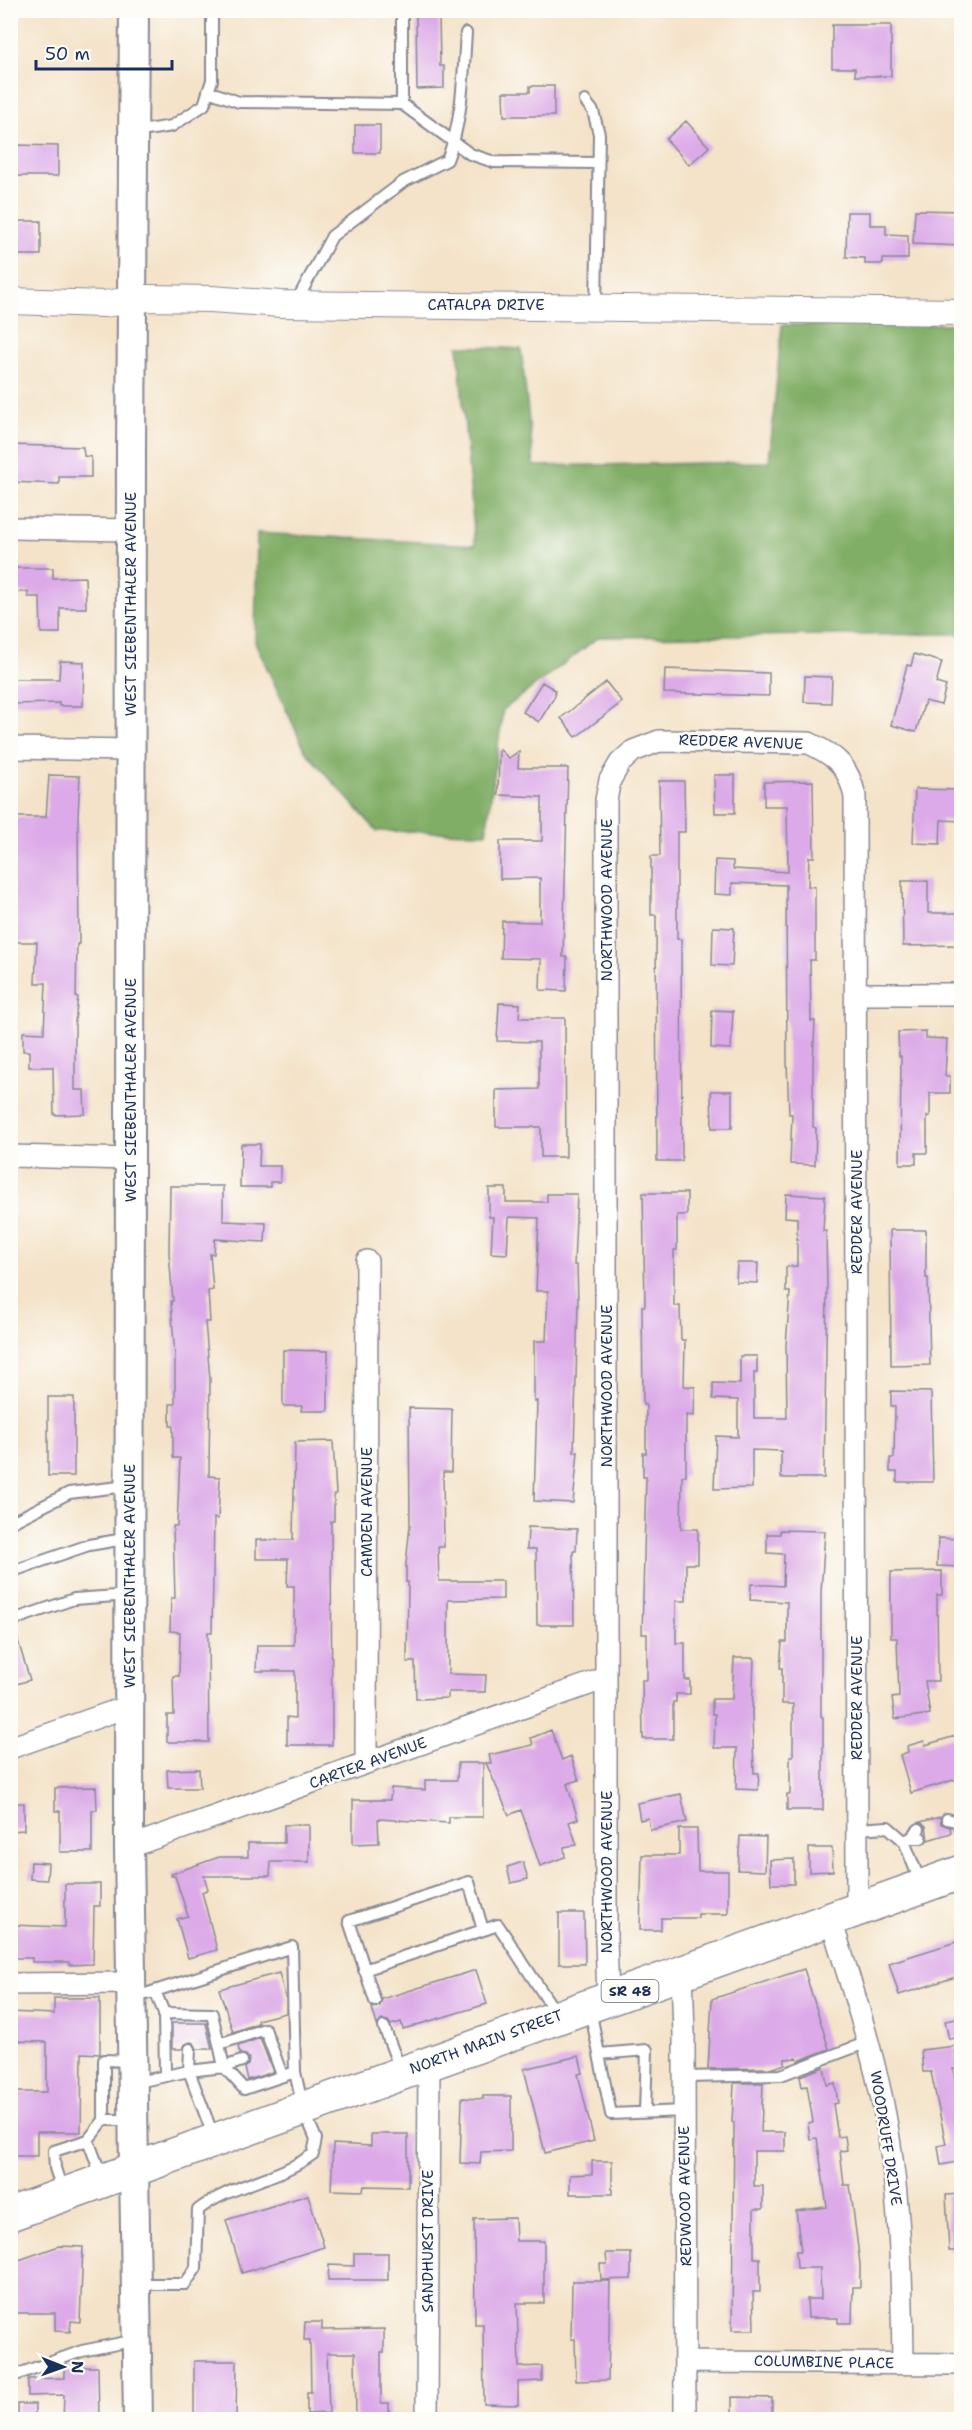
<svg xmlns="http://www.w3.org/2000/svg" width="972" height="2430" viewBox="0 0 972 2430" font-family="'Shantell Sans',sans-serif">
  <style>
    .forest { fill: #81ae66; stroke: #4e6e62; stroke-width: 1.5 }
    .building { fill: #dcaae8 }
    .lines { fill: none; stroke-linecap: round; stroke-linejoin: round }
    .service-casing { stroke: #888994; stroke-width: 14 }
    .minor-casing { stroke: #888994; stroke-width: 24 }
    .tertiary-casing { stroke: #888994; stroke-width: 28 }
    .secondary-casing { stroke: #888994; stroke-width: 32 }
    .primary-casing { stroke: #888994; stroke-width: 36 }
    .service { stroke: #fff; stroke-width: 10 }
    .minor { stroke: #fff; stroke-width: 21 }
    .tertiary { stroke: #fff; stroke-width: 26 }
    .secondary { stroke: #fff; stroke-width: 28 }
    .primary { stroke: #fff; stroke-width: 33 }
    .labels { text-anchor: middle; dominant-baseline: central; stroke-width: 5; stroke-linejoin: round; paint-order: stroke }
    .shield { fill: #fdfcf7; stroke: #5f6c8c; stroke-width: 1.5 }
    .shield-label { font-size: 14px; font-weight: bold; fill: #1b2f5e }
    .street-label { font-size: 15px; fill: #1b2f5e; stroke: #fdfcf7 }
  </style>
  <rect width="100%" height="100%" fill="#fdfcf7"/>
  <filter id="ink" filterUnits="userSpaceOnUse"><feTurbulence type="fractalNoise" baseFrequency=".0167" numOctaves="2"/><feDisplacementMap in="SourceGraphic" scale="12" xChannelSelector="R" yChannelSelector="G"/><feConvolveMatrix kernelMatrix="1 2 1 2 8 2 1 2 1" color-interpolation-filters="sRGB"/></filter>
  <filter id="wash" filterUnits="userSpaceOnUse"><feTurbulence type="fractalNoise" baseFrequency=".008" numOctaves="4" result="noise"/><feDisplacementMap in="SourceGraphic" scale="24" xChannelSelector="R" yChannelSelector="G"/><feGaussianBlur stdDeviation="1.35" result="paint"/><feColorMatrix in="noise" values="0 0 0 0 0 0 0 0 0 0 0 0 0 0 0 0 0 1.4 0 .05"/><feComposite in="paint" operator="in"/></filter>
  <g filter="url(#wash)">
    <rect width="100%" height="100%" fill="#f4e3c9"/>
    <path class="forest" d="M955,324L962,421L961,634L599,637L503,710L486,833L377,831L306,752L255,642L257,533L475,545L458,346L521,349L534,466L769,462L782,325Z"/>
    <g id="blocks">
      <path class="building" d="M416,15H439L440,66H444V88L417,89Z
        M832,25H891V76H855V68H832Z
        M530,86H554V116H504L503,92H530Z
        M686,121L709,147L689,165L666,139Z
        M355,125H380V153H355Z
        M15,145L58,146V176H15Z
        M915,210L962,211V246L913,244Z
        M847,212H870V225H886V234L908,235V259H883V264H865V258L846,257Z
        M12,221H41V255H12Z
        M10,445L83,447L84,456L91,457V477H59V484L10,482Z
        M10,568H53V578L85,577L86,608H60V633H41L40,597H28V592H10Z
        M914,654L942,662L936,683L946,686L941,705L925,701L916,732L891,725L907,665L911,666Z
        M60,661L84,662L83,706H59V703L10,704V679H59Z
        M665,669L769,673V696L664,693Z
        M805,676L832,677L831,703L804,702Z
        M542,682L555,690V696L539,722L523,712Z
        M606,682L622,702L576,737L561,718Z
        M499,749L509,758L519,751L518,768H568L563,957H567L566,991L540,990L541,959L501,958L502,921L540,922V878L500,879V841H542V797L498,795Z
        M49,775L80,776L78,817L79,944H77L76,997H78L75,1021V1090H84L85,1114L54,1115L53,1067H29V1051H23V1032L44,1033L46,983H35L37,942H10V817H46Z
        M714,775H735V813H715Z
        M659,781H684L685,832H677V939H681L682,1161H657L656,915H651V856H660Z
        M813,781L814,857H809L808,886L815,887V960H810L811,1021H815L813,1062V1127L816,1128L815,1165L790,1164L792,1114H789L787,1062L786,885L732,883V895L714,894L715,860L733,861V869L788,872L787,806H764V782Z
        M915,789L962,790V821L941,820L940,844L913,843Z
        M902,881H928V913H962V945L903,946Z
        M713,927L734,928L732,966L712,965Z
        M499,1003L520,1004L519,1018H565L566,1157H541V1127H496V1090L539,1089V1042L497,1041Z
        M712,1010L733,1011L731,1049L711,1048Z
        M926,1031V1038L947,1039L945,1076H950V1093H930V1116H927V1153H916V1164H900L901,1056H899L898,1032Z
        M711,1091H732V1128H712Z
        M241,1144H260L259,1166H280V1182H270V1187H240Z
        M170,1186H223V1221L266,1223L265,1242L215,1239L214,1254H210L213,1290L208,1291L210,1322H205L210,1379L209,1476L220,1477L218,1519L214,1518L212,1632H208L209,1742H167V1715H174L173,1676H179L180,1632L170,1631L171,1598H175L173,1526H177L180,1458H173V1426H170V1404H175V1358L171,1301H173L169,1253Z
        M489,1188H506V1202H547V1194H577L574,1265H577L578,1304L574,1452H578L573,1503L534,1501L537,1401H534V1341H546L548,1291H536L539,1218L509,1217L507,1254L491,1253L493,1217H489Z
        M643,1193H687V1215H677V1250H674V1306H680L681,1340H685L684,1386L695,1387L694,1416L686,1415V1476H682L681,1529H698V1564H686V1601H676V1643H685V1680H690V1694H676V1702H673V1739H643L642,1680H647V1634H642L646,1477H643V1453H646V1405H643L642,1306H645Z
        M786,1194L825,1196L823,1231H826L827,1287L824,1478H781V1451L752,1450V1488L714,1489L716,1436L738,1437V1400L713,1399V1383L740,1384V1356H757V1373H754V1418H787L786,1346L790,1292H786V1267L797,1266V1218L785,1217Z
        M890,1230H926V1278H928L930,1365L891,1366Z
        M737,1263H758L757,1283L736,1282Z
        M283,1350L328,1351V1411H301L302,1406H283Z
        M891,1391L931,1392L933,1482H897V1472H890V1458H894L895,1406H891Z
        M48,1397H74V1476H48Z
        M409,1408L452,1409L451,1472H443L444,1547H438L439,1581H503V1599L448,1600V1674L486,1675L485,1692H448V1698L416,1699L415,1662H407L408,1582H406V1564L410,1525Z
        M333,1441L336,1494H334V1521H331L332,1745H287V1717L295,1718V1671H256L257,1645H294V1586H287L288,1559H256V1540H293L295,1442Z
        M528,1527L577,1529L576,1551H573L574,1625H537L536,1549H527Z
        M780,1530L825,1531L821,1593V1717H823V1810H787V1794H790V1756H793V1704H782V1668H780L782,1642H787V1602L750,1600L751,1584L783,1586L784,1554L767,1553V1534H780Z
        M938,1538L962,1539V1567L937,1566Z
        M942,1571V1595H937L938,1681H925L930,1714L895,1719L892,1698L899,1697L897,1638H891V1572Z
        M10,1628H14L30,1680L10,1686Z
        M734,1658H754L752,1714L754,1773H759L758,1790L736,1789L737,1748H714L715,1714H712V1699H732Z
        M551,1730L562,1760L571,1756L579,1780L567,1784L578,1819L569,1822L577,1845L564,1847L565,1857L540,1866L521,1810L509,1815L486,1763H491L489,1755L533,1745L531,1738Z
        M962,1734V1764L956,1765L960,1778L911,1793L900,1755L908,1752L907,1746L924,1741L925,1745Z
        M458,1763H483V1817H449V1823L378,1819L379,1843L353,1844V1800H390L391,1788L425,1790V1780H457Z
        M199,1769L200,1788H168L167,1770Z
        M96,1787L97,1810H92V1852H60V1811H55V1788Z
        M681,1794L687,1822L650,1830L648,1818L640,1820L637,1803Z
        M10,1803H24V1830L10,1831Z
        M940,1817L941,1824L950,1827L951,1833L928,1840L926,1826L920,1822Z
        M284,1825H309V1862H271L270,1876H204L208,1889L202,1892L217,1950L188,1958L177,1919L188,1916L175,1876H171V1874L219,1857H248V1843H284Z
        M679,1829H697L698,1871H728V1914H698V1918H661V1930H640L642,1855H679Z
        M740,1836L766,1837L765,1871L738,1870Z
        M809,1848H832L833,1871L809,1872Z
        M794,1859V1884H771L770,1860Z
        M31,1862L48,1863L47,1880L30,1879Z
        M523,1862L528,1879L511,1883L507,1867Z
        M65,1884H100V1906H94L93,1964L69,1965V1962H32V1958H10V1925L65,1927Z
        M559,1913H584L585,1964H559Z
        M962,1940V1975L899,1995L889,1963Z
        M804,1969L829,2049L798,2061L797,2058L785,2059V2064L774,2068L708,2069L712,1999Z
        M476,1970L487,2004L403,2029L401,2022L391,2025L388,2021L382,2020L377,2025L372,2008L380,2006L382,1999Z
        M279,1973L286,1999V2013L257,2020L258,2023L233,2032L219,1989Z
        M54,1998H100V2054L82,2053L81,2132H37V2156H10V2092H47V2042L10,2041V2012L54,2014Z
        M962,2018V2036L949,2039L945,2021Z
        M172,2023H206L212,2049H197L194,2043L190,2042L184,2045L182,2049H172Z
        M260,2038L273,2072L248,2080L245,2068L248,2065L249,2059L246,2055L240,2054L238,2046Z
        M955,2046L957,2069H953L962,2117V2161L941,2165L938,2146L946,2144L931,2072H923L921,2050Z
        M579,2056L583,2073L578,2074L594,2141L545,2153L524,2069Z
        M824,2067L827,2085L835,2083L838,2103L833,2104L838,2137L845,2136L847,2150L840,2151L844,2185H850L860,2264V2287H853L852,2323H838V2318H808L807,2299H821L820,2268H797L796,2251H801L796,2211L827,2207L817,2138L810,2139L808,2123L813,2122L807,2086L802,2087L800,2076Z
        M734,2083H763L761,2132H785V2151H754V2186H763V2209H754V2258H760V2292H753L754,2330H732L734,2123L732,2122Z
        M483,2096H511V2151L481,2152L480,2164L460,2163L462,2098L483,2099Z
        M371,2134H408V2187L364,2186L363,2191L331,2190L333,2144L371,2146Z
        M592,2161H612V2194H570V2175L592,2174Z
        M962,2194V2251H949L946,2195Z
        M308,2195L324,2247L242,2273L226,2220Z
        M515,2218L516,2241H544V2303H517L519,2367L542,2366V2381L518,2382V2405L484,2404L483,2324H475L474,2219Z
        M59,2246L83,2247L80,2322L71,2321L70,2332L55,2331V2313H10V2263Z
        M354,2253H388V2280H328L329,2265L354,2266Z
        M606,2253H631V2279L601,2280L600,2264H607Z
        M572,2281H610L608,2380L576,2381L575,2339H571Z
        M305,2322H322V2330L384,2329V2352H381V2403H389V2420H356L355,2353H327L329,2413L307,2414V2392H311L310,2340H304Z
        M194,2361H237L236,2420H194Z
        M64,2367H98L99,2420H63L64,2395L28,2396V2379L64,2378Z
        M732,2397L772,2398V2420L732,2419Z
        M18,2404H35V2420H18Z"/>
    </g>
  </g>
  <g filter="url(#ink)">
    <use href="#blocks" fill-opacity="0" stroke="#888994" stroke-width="1.5"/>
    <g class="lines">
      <defs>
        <path id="service" d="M208,91L239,102L402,104L470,154L494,162L598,163
          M585,101L593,111L599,134L596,307
          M402,104V10
          M134,132L172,126L204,105L212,80V10
          M295,304L332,236L403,182L447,160C463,120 463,75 466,33
          M10,1523L69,1493L127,1486
          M10,1572L89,1545L130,1538
          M10,1621L74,1599L130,1595
          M947,1819L955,1821L962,1818
          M857,1829L888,1827L904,1841
          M919,1829L911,1838H921
          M911,1838L904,1841L921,1884
          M364,1970L498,1925L556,2013
          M156,1993L164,2013L212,2014L219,2044
          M133,1998L292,1947L295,2072L303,2108L316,2139L313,2154C278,2180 231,2184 198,2210L196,2268L185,2284H137
          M375,2001L349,1921L469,1882L483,1930
          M590,2009L611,2114L684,2111
          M164,2013L165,2075
          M384,2027L400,2069
          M599,2054L647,2050L645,2112
          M282,2075L265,2029L219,2044L224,2067L244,2089L295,2072
          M684,2077L781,2075L868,2042
          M133,2083L189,2071L190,2049
          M104,2120V2060L131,2061
          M214,2138L189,2071L224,2067L242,2061
          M88,2140L104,2120H133
          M63,2193L55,2168L54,2151L88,2140L102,2177
          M10,2377L82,2351L136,2340"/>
        <path id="minor" d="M10,528L131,530
          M10,748L131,750
          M857,994H962
          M10,1156L131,1159
          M10,1748L129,1706
          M366,1763L367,1261
          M129,1847L606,1678
          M831,1920C849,1978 868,2035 881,2095C900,2183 902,2273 903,2363
          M682,1973L684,2035L685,2420
          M10,1984L130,1983
          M608,1999L606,1938V800L610,780L620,763L633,751L659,741L809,743C836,756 849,766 855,797L857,1910
          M686,2362L962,2364
          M427,2420L429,2062"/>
        <path id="tertiary" d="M10,301L104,304L148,298L211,299L281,304L962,312"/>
        <path id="secondary" d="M134,10L131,450L129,1847L138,2420"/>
        <path id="primary" d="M10,2214L962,1872"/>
      </defs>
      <use href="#service" class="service-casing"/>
      <use href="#minor" class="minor-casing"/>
      <use href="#tertiary" class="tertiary-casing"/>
      <use href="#secondary" class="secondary-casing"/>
      <use href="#primary" class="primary-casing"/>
      <use href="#service" class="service"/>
      <use href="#minor" class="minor"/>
      <use href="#tertiary" class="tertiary"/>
      <use href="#secondary" class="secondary"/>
      <use href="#primary" class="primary"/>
    </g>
  </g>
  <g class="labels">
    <rect class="shield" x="601.5" y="1980" width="57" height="22" rx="4.5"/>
    <g class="shield-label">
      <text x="630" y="1991">SR 48</text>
    </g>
    <g class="street-label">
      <text x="486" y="305">CATALPA DRIVE</text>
      <text transform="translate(131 604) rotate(-90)">WEST SIEBENTHALER AVENUE</text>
      <text transform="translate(741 742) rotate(2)">REDDER AVENUE</text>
      <text transform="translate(607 900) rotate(-90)">NORTHWOOD AVENUE</text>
      <text transform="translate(131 1090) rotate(-90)">WEST SIEBENTHALER AVENUE</text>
      <text transform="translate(857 1212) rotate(-90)">REDDER AVENUE</text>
      <text transform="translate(607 1386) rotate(-90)">NORTHWOOD AVENUE</text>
      <text transform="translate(367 1512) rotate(-90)">CAMDEN AVENUE</text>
      <text transform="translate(130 1576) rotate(-90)">WEST SIEBENTHALER AVENUE</text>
      <text transform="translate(857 1698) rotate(-90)">REDDER AVENUE</text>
      <text transform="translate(368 1763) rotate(-20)">CARTER AVENUE</text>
      <text transform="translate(607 1872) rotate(-90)">NORTHWOOD AVENUE</text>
      <text transform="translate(486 2042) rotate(-20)">NORTH MAIN STREET</text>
      <text transform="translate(886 2138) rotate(81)">WOODRUFF DRIVE</text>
      <text transform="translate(685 2196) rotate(-91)">REDWOOD AVENUE</text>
      <text transform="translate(428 2241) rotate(-90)">SANDHURST DRIVE</text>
      <text transform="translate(824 2362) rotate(1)">COLUMBINE PLACE</text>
    </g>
  </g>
  <rect width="972" height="2430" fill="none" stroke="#fdfcf7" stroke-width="36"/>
  <g transform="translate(63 2367) rotate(91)" stroke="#fdfcf7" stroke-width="4.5" paint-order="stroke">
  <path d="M0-4.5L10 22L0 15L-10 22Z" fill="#1b2f5e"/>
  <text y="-9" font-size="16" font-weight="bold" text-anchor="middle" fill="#1b2f5e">N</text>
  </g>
  <path d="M36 60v9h136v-9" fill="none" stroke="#1b2f5e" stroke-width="3"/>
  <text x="45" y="60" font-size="18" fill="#1b2f5e" stroke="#fdfcf7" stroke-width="4.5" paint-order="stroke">50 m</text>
</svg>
